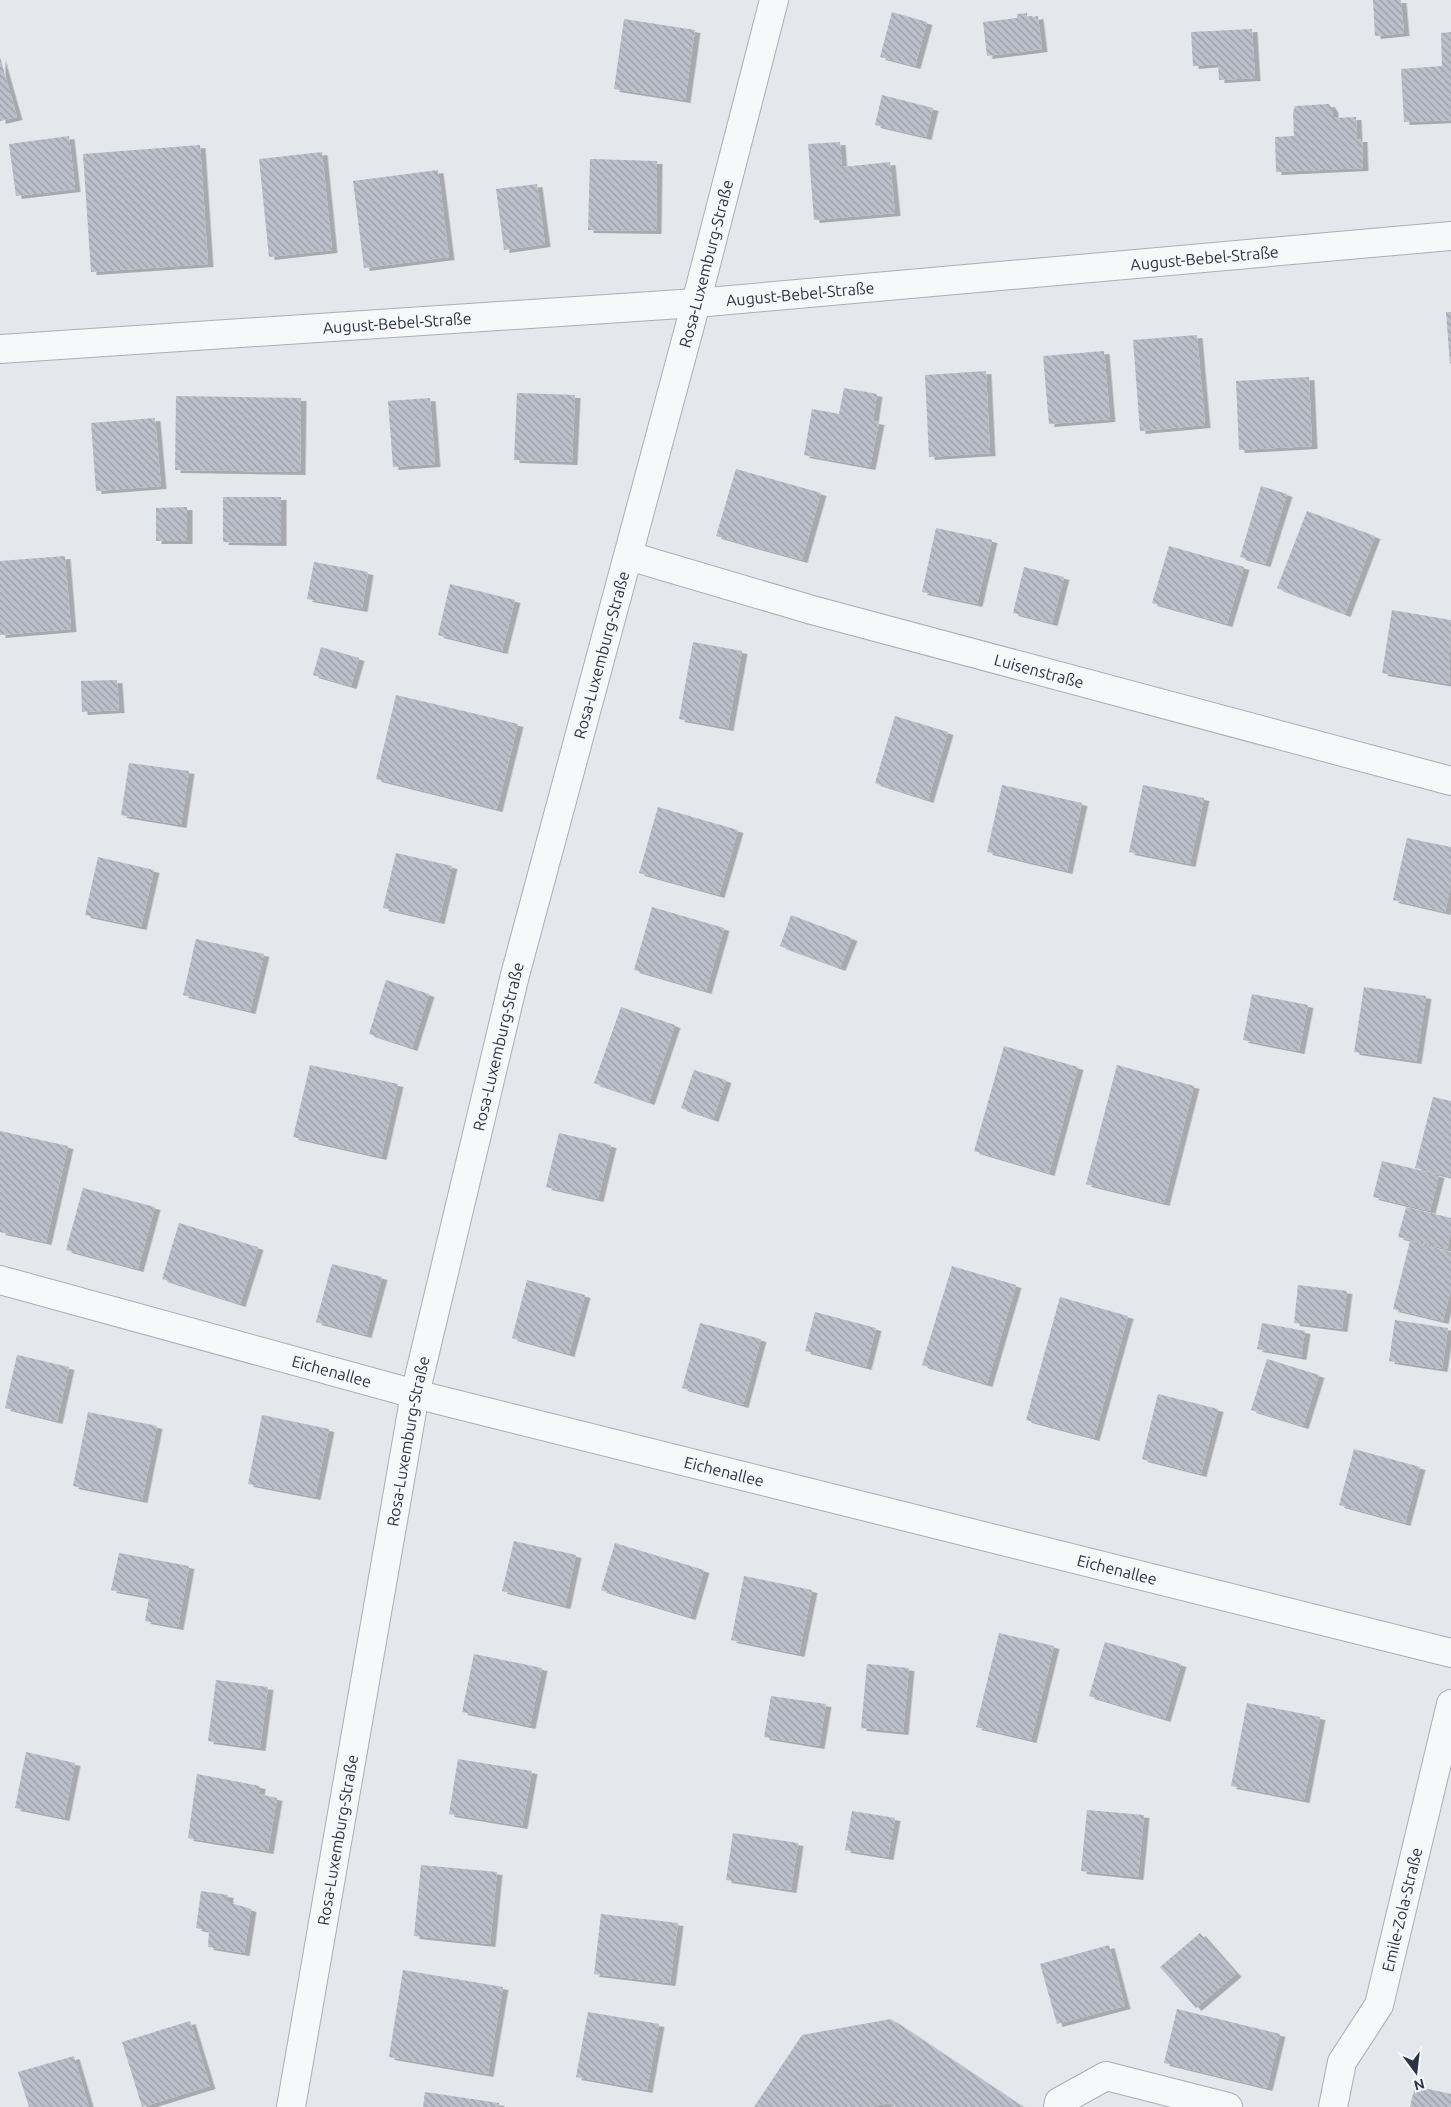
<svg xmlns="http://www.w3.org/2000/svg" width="1451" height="2107" viewBox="0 0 1451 2107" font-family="Ubuntu,sans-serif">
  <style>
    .building { fill: url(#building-back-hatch); filter: url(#shadow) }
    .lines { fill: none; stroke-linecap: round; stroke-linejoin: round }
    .minor-casing { stroke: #a9aeb7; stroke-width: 30 }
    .minor { stroke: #f7f8fa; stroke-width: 28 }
    .labels { text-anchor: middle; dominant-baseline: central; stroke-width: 4.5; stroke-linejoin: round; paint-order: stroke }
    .street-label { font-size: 16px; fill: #2b3445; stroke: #f4f6f9 }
  </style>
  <defs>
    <pattern id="building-back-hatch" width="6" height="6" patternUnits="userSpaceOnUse" patternTransform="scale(1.25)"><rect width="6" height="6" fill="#bbc0ca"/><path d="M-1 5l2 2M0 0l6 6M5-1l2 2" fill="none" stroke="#989da6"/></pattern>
    <filter id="shadow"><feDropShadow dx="5.5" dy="3" stdDeviation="0" flood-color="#0004"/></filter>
  </defs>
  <rect width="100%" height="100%" fill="#e4e7ec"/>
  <path class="building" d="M1373,0H1401L1404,33L1375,36Z
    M892,12L927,22L915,66L880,57Z
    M1027,13V18L1038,16L1042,49L987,56L983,22L1017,18V14Z
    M624,19L695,30L685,100L614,89Z
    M1252,29L1255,78L1219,80L1218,64L1193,66L1191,32Z
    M1451,32V120L1404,122L1401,69L1442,66L1441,33Z
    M0,57L17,117L0,121Z
    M882,95L933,108L926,137L875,125Z
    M1329,104L1333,110V118L1356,117L1357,139H1362L1363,168L1276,172L1275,137L1294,136L1293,113L1295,106Z
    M69,136L75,189L16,196L9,144Z
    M840,142L842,167L890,162L895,213L814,220L808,144Z
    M200,145L208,264L91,272L83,154Z
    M322,152L332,250L269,257L259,159Z
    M590,159L657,161L656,231L588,230Z
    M438,170L449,257L364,268L353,181Z
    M537,184L545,244L504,250L496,189Z
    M1446,312H1451V363L1450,364Z
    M1197,335L1205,425L1140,431L1133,340Z
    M1104,351L1110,419L1049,424L1043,356Z
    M986,371L990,453L929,457L925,375Z
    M1309,377L1312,446L1239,450L1236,381Z
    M844,388L877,394L873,421L879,422L870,467L804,455L812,409L839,414Z
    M517,393L575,395L572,462L514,460Z
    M176,396L301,398L300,472L175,470Z
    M430,398L435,464L393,467L388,401Z
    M155,418L161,486L96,491L91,423Z
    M736,469L821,493L802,560L716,536Z
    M1261,486L1287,494L1265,564L1240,557Z
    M223,497H281V543L223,542Z
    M187,507V541H156V508Z
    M1307,511L1375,536L1345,614L1277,588Z
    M936,528L992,540L977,604L922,592Z
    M1169,546L1244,567L1227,624L1152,603Z
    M65,556L71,629L0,635V561Z
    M314,562L368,572L362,609L307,599Z
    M1024,567L1064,577L1052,623L1013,613Z
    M450,584L515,600L502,651L438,635Z
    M1392,610L1451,620L1449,684L1382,673Z
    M693,642L742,651L728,728L679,719Z
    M321,647L359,658L351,686L313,675Z
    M117,680L119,710L82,712L81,681Z
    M396,695L518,724L497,809L376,779Z
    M895,716L948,732L928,800L875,783Z
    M129,763L189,771L181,825L121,815Z
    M1002,785L1082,803L1067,871L987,852Z
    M1143,785L1204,798L1190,864L1129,852Z
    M658,807L738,830L719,895L639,873Z
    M1407,838L1451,847V885L1445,912L1393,900Z
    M396,853L452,866L439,921L383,908Z
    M98,857L154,870L141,927L85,915Z
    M652,907L724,928L706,991L634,970Z
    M791,915L852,938L840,968L780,946Z
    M196,939L264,954L250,1011L183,995Z
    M386,980L429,994L412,1048L369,1034Z
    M1364,987L1426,996L1416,1061L1354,1052Z
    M1252,994L1308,1005L1299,1051L1243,1040Z
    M621,1007L675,1025L649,1102L594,1083Z
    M1004,1046L1078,1067L1049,1173L974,1151Z
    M310,1065L398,1084L381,1157L293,1137Z
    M1117,1065L1194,1086L1164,1203L1086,1184Z
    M694,1070L726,1080L713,1119L681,1108Z
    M1433,1097L1451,1101V1177L1415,1168Z
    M0,1131L68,1146L46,1242L0,1232Z
    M559,1133L611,1145L598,1199L546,1187Z
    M1382,1161L1439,1175L1430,1211L1373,1197Z
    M83,1188L155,1207L138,1269L66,1250Z
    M1406,1207L1451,1218V1231L1447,1249L1398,1237Z
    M179,1223L258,1247L240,1304L162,1279Z
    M1410,1241L1451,1252V1289L1443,1321L1393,1309Z
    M332,1264L382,1277L366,1335L316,1322Z
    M952,1266L1016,1285L987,1384L922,1365Z
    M527,1280L585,1295L569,1354L512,1338Z
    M1298,1285L1347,1291L1342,1329L1294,1323Z
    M1060,1297L1128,1316L1094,1438L1026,1420Z
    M815,1312L876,1328L866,1367L805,1351Z
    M1395,1320L1448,1328L1442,1369L1389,1361Z
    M700,1323L761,1339L743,1405L682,1388Z
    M1262,1323L1305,1331L1301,1357L1257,1349Z
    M17,1355L69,1367L57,1421L5,1408Z
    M1267,1359L1319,1375L1303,1426L1251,1410Z
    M1158,1394L1218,1409L1201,1474L1142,1459Z
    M88,1412L157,1426L142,1500L73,1486Z
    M262,1415L329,1429L315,1497L248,1484Z
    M1354,1449L1420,1467L1405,1523L1339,1505Z
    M514,1541L576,1555L565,1606L502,1591Z
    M615,1543L704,1570L690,1617L601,1590Z
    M119,1553L189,1566L178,1627L145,1621L149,1597L111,1590Z
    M744,1576L812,1590L799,1654L731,1640Z
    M999,1633L1054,1646L1031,1740L976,1727Z
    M1105,1642L1181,1664L1165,1719L1089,1696Z
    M474,1654L542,1668L530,1726L462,1712Z
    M867,1664L909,1668L903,1732L861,1728Z
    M216,1680L268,1687L260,1748L208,1741Z
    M771,1696L826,1704L819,1746L764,1737Z
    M1247,1703L1320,1717L1304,1800L1231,1786Z
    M26,1752L75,1763L64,1818L15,1808Z
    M458,1759L532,1771L522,1826L449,1814Z
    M197,1774L260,1786L259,1794L277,1798L268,1851L188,1838Z
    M1087,1810L1144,1815L1138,1877L1081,1871Z
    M852,1811L895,1818L888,1857L845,1850Z
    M733,1833L798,1843L791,1890L726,1880Z
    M421,1865L497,1872L490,1944L414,1936Z
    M201,1891L228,1895V1902L251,1909L244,1953L208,1947L209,1931L196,1928Z
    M601,1914L678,1923L670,1983L594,1974Z
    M1200,1933L1236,1974L1196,2008L1160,1967Z
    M1109,1945L1125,2006L1057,2024L1040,1964Z
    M403,1970L503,1987L488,2074L389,2057Z
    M1177,2009L1280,2034L1267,2088L1164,2063Z
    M588,2012L659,2024L647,2090L576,2077Z
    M891,2019L1023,2107H896L890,2103L869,2107H754L802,2035Z
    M190,2021L210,2086L142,2107L122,2042Z
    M74,2056L89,2107H29L18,2072Z
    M1415,2086L1451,2094V2107H1410Z
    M425,2092L499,2103V2107H423Z"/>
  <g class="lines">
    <defs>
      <g id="minor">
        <path id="s1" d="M0,349L696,303L1451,236"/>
        <path id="s2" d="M629,556L812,610L1451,781"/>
        <path id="s3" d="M0,1280L415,1394L1451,1653"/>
        <path id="s4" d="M291,2107L415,1394L515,975L696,303L774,0"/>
        <path d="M1058,2107L1059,2102L1106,2076L1228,2107"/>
        <path id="s5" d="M1333,2107L1342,2062L1379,2005L1451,1704"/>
      </g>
    </defs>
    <use href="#minor" class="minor-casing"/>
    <use href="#minor" class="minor"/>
  </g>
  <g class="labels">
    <g class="street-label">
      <text stroke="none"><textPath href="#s1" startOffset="1208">August-Bebel-Straße</textPath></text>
      <text stroke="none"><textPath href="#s4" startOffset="1891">Rosa-Luxemburg-Straße</textPath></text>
      <text stroke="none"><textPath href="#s1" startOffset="802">August-Bebel-Straße</textPath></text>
      <text stroke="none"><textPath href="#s1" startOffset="398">August-Bebel-Straße</textPath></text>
      <text stroke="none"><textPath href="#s4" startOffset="1486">Rosa-Luxemburg-Straße</textPath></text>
      <text stroke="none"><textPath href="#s2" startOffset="426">Luisenstraße</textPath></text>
      <text stroke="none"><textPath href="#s4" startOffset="1081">Rosa-Luxemburg-Straße</textPath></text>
      <text stroke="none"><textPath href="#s3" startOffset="344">Eichenallee</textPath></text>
      <text stroke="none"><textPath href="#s4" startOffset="676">Rosa-Luxemburg-Straße</textPath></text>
      <text stroke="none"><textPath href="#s3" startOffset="749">Eichenallee</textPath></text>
      <text stroke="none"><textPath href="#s3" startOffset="1154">Eichenallee</textPath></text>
      <text stroke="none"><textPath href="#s4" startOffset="271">Rosa-Luxemburg-Straße</textPath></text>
      <text stroke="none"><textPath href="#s5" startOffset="212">Emile-Zola-Straße</textPath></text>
    </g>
  </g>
  <g transform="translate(1416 2072) rotate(165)" stroke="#f4f6f9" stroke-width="4" paint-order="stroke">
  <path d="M0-4L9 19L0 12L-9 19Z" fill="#2b3445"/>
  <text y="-8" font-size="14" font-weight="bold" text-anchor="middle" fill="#2b3445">N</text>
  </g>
</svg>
